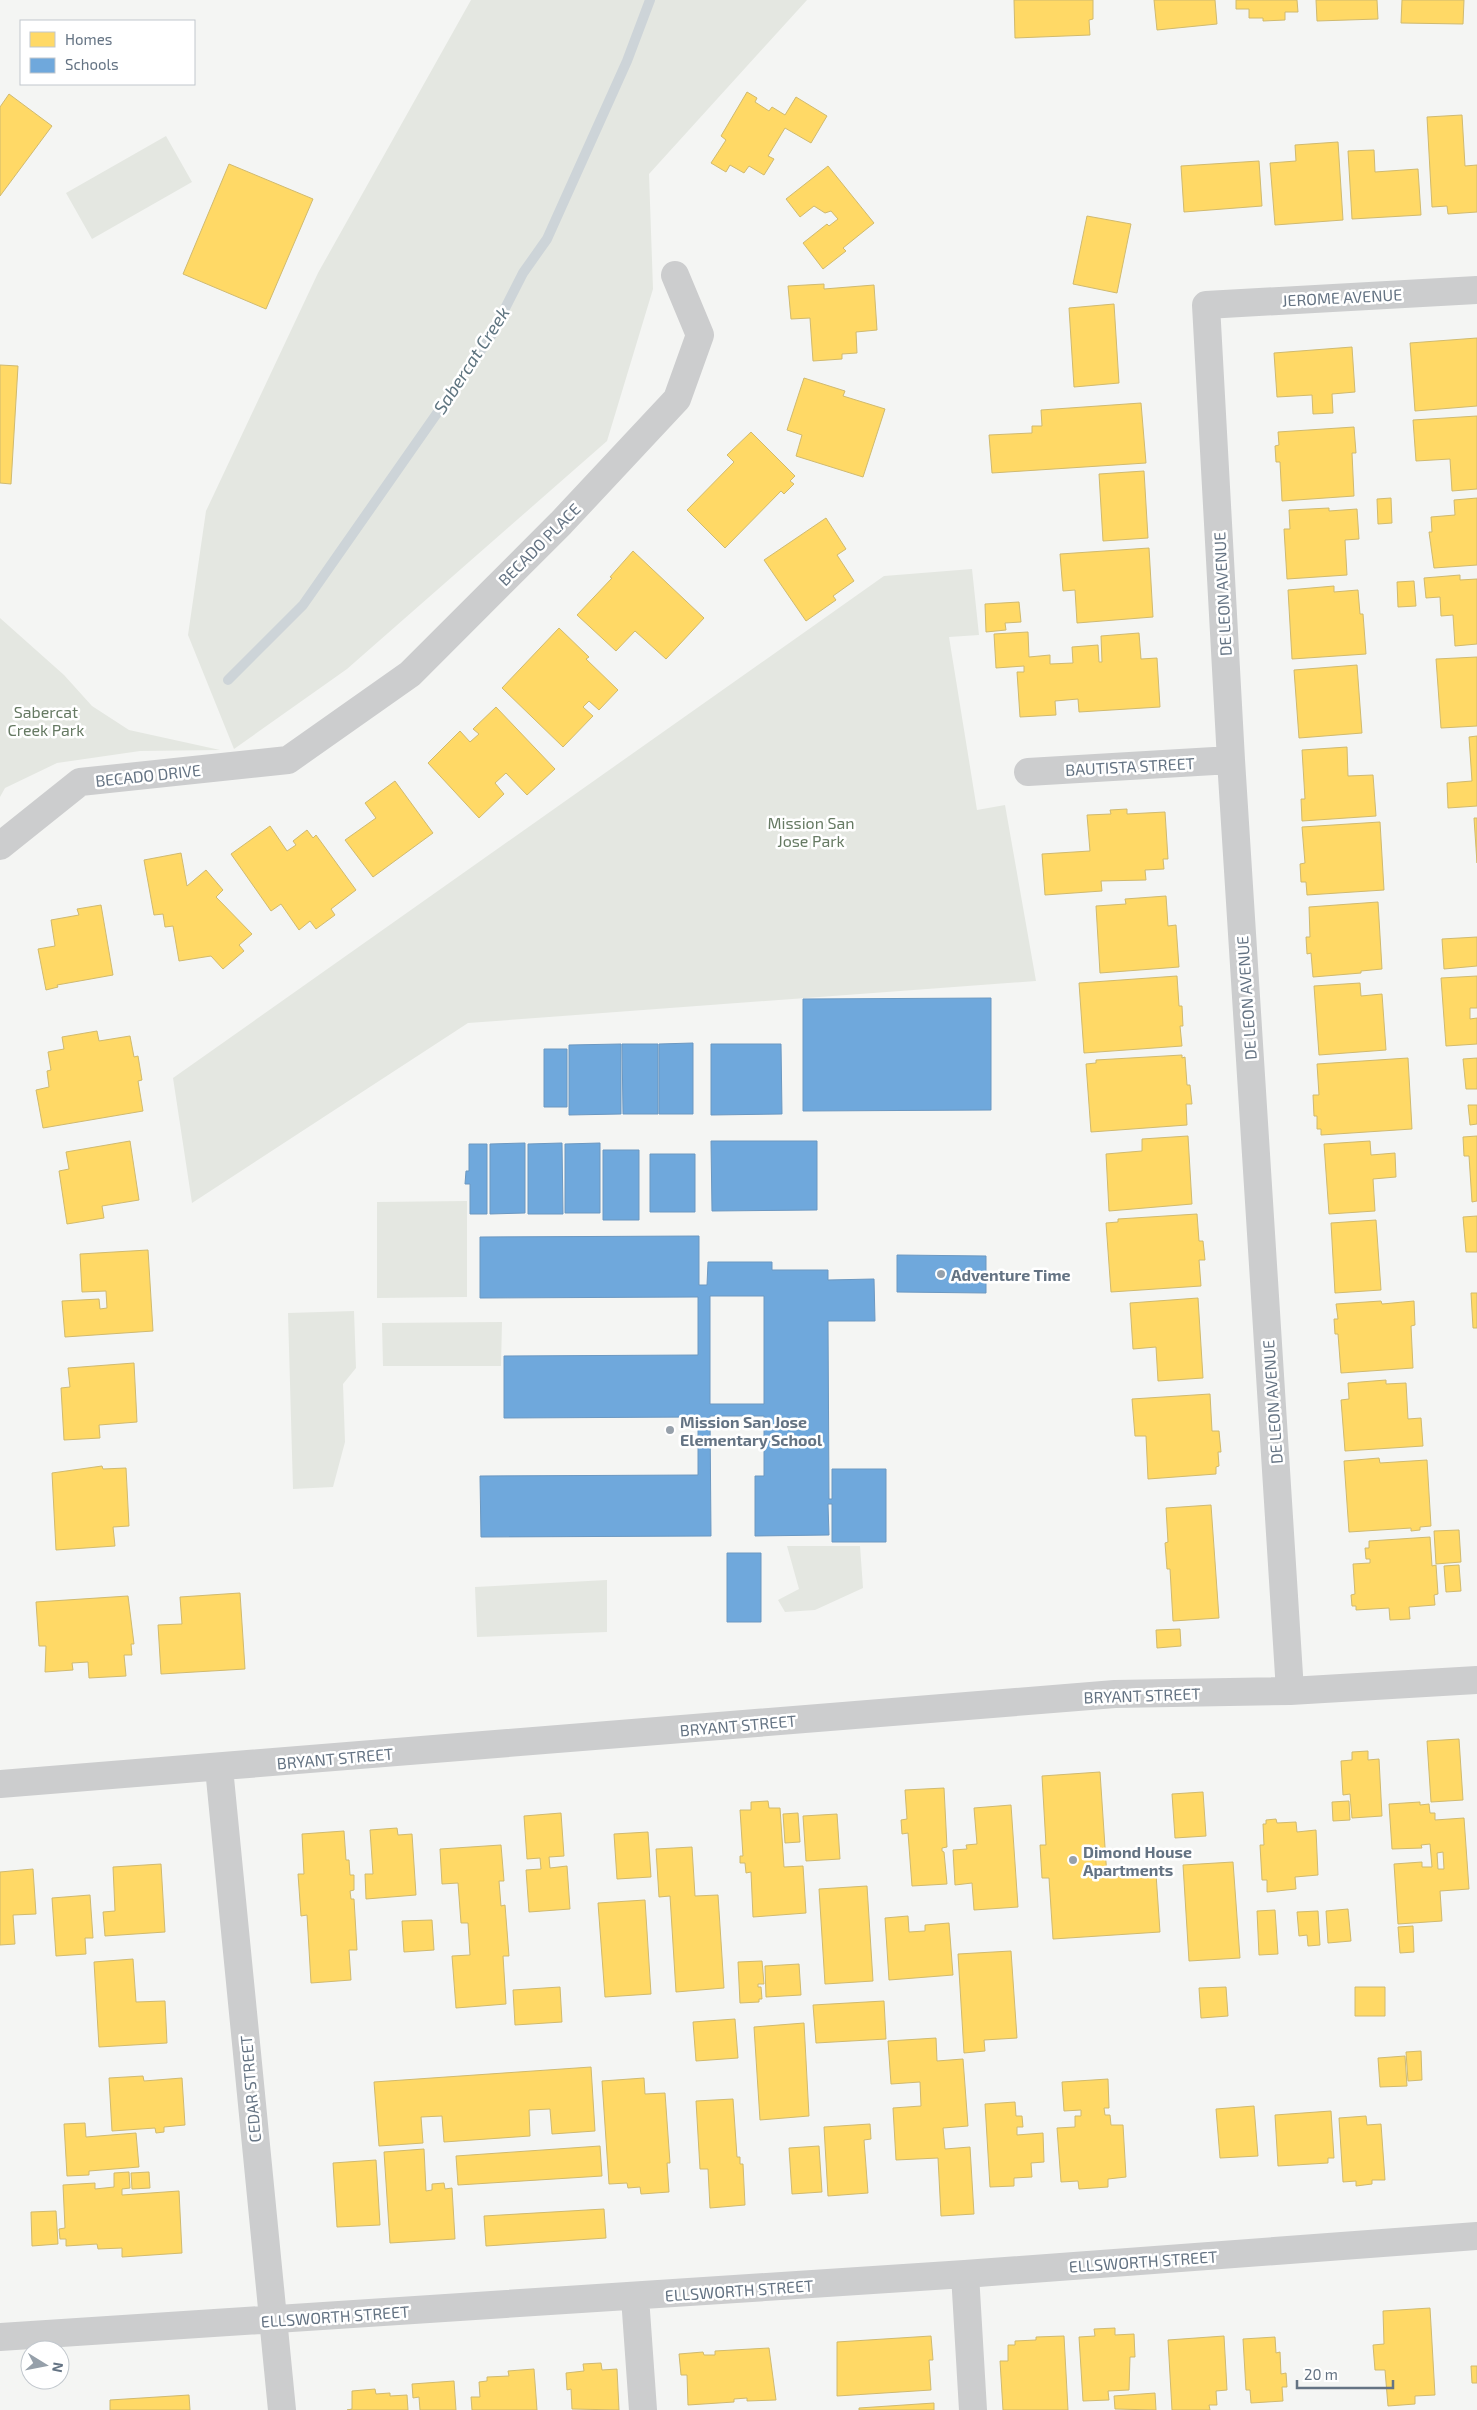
<svg xmlns="http://www.w3.org/2000/svg" width="1477" height="2410" viewBox="0 0 1477 2410" font-family="'Exo 2',sans-serif">
  <style>
    .green { fill: #e4e7e1 }
    .homes { fill: #ffd966; stroke: #d0ba6f; fill-rule: evenodd }
    .schools { fill: #6fa8dc; stroke: #6c98c1; fill-rule: evenodd }
    .lines { fill: none; stroke-linecap: round; stroke-linejoin: round }
    .stream { stroke: #cdd4d8; stroke-width: 10 }
    .minor { stroke: #cccdce; stroke-width: 28 }
    .poi-dot { fill: #96a0aa; stroke: #fff; stroke-width: 2 }
    .labels { text-anchor: middle; dominant-baseline: central; stroke-width: 5; stroke-linejoin: round; paint-order: stroke }
    .street-label { font-size: 16px; fill: #647383; stroke: #fff }
    .park-label { font-size: 16px; fill: #667a63; stroke: #fff }
    .poi-label { font-size: 16px; font-weight: bold; fill: #647383; stroke: #fff; text-anchor: start }
    .water-label { font-size: 18px; font-style: italic; fill: #5f7580; stroke: #fff }
  </style>
  <rect width="100%" height="100%" fill="#f4f5f3"/>
  <path class="green" d="M471,0H807L649,174L653,289L607,441L347,669L234,749L188,635L206,511L318,273Z
    M166,136L192,182L92,239L66,193Z
    M972,569L979,635L949,637L977,810L1005,805L1036,981L468,1023L192,1203L173,1078L884,576Z
    M0,618L64,675L92,706L129,730L220,750L140,751L57,763L5,788L0,797Z
    M467,1201V1297L377,1298V1202Z
    M354,1311L356,1368L343,1384L345,1442L333,1487L293,1489L288,1313Z
    M502,1322L501,1366H383L382,1323Z
    M787,1546H860L863,1588L815,1610L785,1612L778,1600L799,1589Z
    M607,1580V1632L477,1637L475,1587Z"/>
  <path class="homes" d="M1014,0H1093V19L1089,20L1090,35L1015,38Z
    M1154,0H1215L1217,24L1157,30Z
    M1236,0H1297L1298,12H1285V20L1263,21V18H1249V9H1236Z
    M1316,0H1377L1378,19L1317,21Z
    M1402,0H1464L1463,24L1401,23Z
    M747,92L757,98L755,102L769,111L772,107L785,115L796,97L827,116L811,143L785,128L768,156L774,159L764,175L749,166L744,173L730,165L726,172L711,163L726,140L721,136Z
    M9,94L52,126L0,196V107Z
    M1462,115L1465,166L1477,165V212L1448,214L1447,206L1432,207L1427,117Z
    M1338,142L1343,220L1275,225L1270,163L1296,161L1295,145Z
    M1374,150L1375,172L1418,169L1421,215L1352,219L1348,151Z
    M1259,161L1262,206L1184,212L1181,166Z
    M229,164L313,199L266,309L183,274Z
    M828,166L874,223L843,248L846,251L823,269L803,243L827,224L829,226L838,219L831,211L825,213L814,206L800,217L786,199Z
    M1087,216L1131,224L1117,293L1073,284Z
    M824,284V289L874,285L877,330L856,332L857,353L842,354V359L813,361L810,318L791,319L788,286Z
    M1114,304L1119,383L1074,387L1069,308Z
    M1477,338V406L1415,411L1410,343Z
    M1352,347L1355,392L1332,394L1333,413L1313,414L1312,395L1277,397L1274,353Z
    M0,365L18,366L11,484L0,483Z
    M804,378L845,391L843,396L885,409L863,477L796,456L802,435L787,430Z
    M1141,403L1146,463L992,473L989,435L1032,433V426H1042L1041,410Z
    M1477,416V489L1452,491L1450,459L1416,461L1413,420Z
    M1354,427L1356,453H1352L1354,496L1282,501L1280,462H1276L1275,446L1279,445L1278,432Z
    M751,432L795,476L790,481L794,484L784,494L781,491L725,548L687,510L734,462L727,455Z
    M1144,471L1148,538L1103,541L1099,474Z
    M1391,498L1392,523L1378,524L1377,499Z
    M1477,498V565L1434,568L1429,532H1432L1431,517L1455,515L1454,500Z
    M1329,508V511L1357,509L1359,539L1345,540L1347,575L1287,579L1284,529H1290L1289,510Z
    M826,518L846,549L837,555L854,581L833,596L836,600L806,621L764,560Z
    M1149,548L1153,617L1077,623L1075,590L1063,591L1060,554Z
    M633,551L704,618L666,659L635,631L616,651L577,615L612,578L610,577Z
    M1460,575V580L1477,579V644L1455,646L1453,615L1441,616L1440,597L1426,598L1424,578Z
    M1414,581L1416,606L1398,607L1397,582Z
    M1334,586V592L1358,590L1360,614H1363L1366,654L1292,659L1288,590Z
    M1019,602L1021,622L1005,623L1006,630L986,632L985,604Z
    M559,628L589,657L586,659L618,690L599,710L589,701L583,707L593,716L563,747L502,688Z
    M1028,632L1029,657L1050,655V664L1073,663L1072,647L1098,645L1099,662H1102L1101,636L1139,633L1141,659L1157,658L1160,707L1079,712L1078,699L1055,701L1056,715L1020,717L1017,672H1024V666L996,668L994,634Z
    M1477,657V726L1441,728L1436,659Z
    M1357,665L1362,733L1299,738L1294,670Z
    M496,707L555,769L527,795L506,773L495,783L504,794L479,818L428,763L460,731L470,742L479,734L473,729Z
    M1477,736V806L1448,808L1447,783L1472,781L1469,737Z
    M1347,747L1348,776L1373,775L1376,816L1302,821L1301,799H1305L1302,750Z
    M395,781L433,833L373,877L345,840L376,818L365,803Z
    M1127,809V814L1165,812L1168,859H1163L1164,869L1145,870L1146,880L1101,881L1102,891L1045,895L1042,854L1090,851L1087,815L1111,814L1110,810Z
    M1474,818H1477V863Z
    M1380,822L1384,890L1307,895L1306,882H1301L1300,864L1305,863L1302,827Z
    M270,826L287,851L296,845L293,841L307,830L313,838L316,835L356,890L331,909L335,915L316,929L310,921L299,930L281,904L271,911L231,854Z
    M181,853L187,886L206,870L223,890L216,897L252,934L239,945L244,951L223,969L211,956L179,961L173,926L165,927L163,914L154,915L144,860Z
    M1166,896L1168,926L1176,925L1179,967L1100,973L1096,906L1126,904L1125,899Z
    M1378,902L1382,969L1361,971V973L1313,977L1311,953L1307,954L1306,937H1310L1309,907Z
    M101,905L113,975L57,985L58,987L46,990L38,949L55,946L51,920L79,915L77,909Z
    M1477,937V966L1444,969L1442,939Z
    M1177,976L1179,1006H1182L1183,1026H1180L1182,1046L1084,1053L1079,983Z
    M1477,976V1008H1470V1019L1477,1018V1044L1446,1046L1441,978Z
    M1360,983L1361,996L1382,994L1386,1050L1319,1055L1314,986Z
    M97,1031L99,1041L130,1036L134,1057L138,1056L142,1080L138,1081L143,1111L43,1128L36,1090L49,1087L47,1071L51,1070L48,1052L64,1049L62,1037Z
    M1182,1055V1058L1185,1057L1187,1085H1190L1192,1104H1186L1187,1125L1091,1132L1086,1064L1096,1063V1060Z
    M1408,1058L1412,1129L1321,1135V1129H1317V1116H1314L1313,1095H1319L1317,1064Z
    M1477,1058V1089H1466L1463,1059Z
    M1468,1105H1477V1124L1470,1125Z
    M1188,1136L1192,1204L1109,1211L1106,1154L1142,1151V1139Z
    M1477,1136V1201L1472,1202L1469,1156H1464L1463,1137Z
    M130,1141L139,1200L102,1206L104,1218L67,1224L59,1171L69,1169L66,1152Z
    M1370,1141L1371,1155L1395,1153L1396,1177L1373,1179L1375,1211L1329,1214L1324,1144Z
    M1197,1214L1199,1241H1203L1205,1260H1199L1201,1286L1111,1292L1106,1223L1118,1222V1219Z
    M1477,1216V1252H1466L1463,1217Z
    M1376,1220L1381,1290L1335,1293L1331,1223Z
    M148,1250L153,1331L65,1337L62,1301L99,1299L100,1309L107,1308L106,1291L82,1292L80,1254Z
    M1471,1293H1477V1328H1473Z
    M1198,1298L1203,1378L1158,1381L1156,1347L1133,1349L1130,1303Z
    M1381,1301L1382,1304L1414,1301L1415,1325L1411,1326L1413,1368L1341,1373L1338,1334H1335L1334,1319H1338L1336,1304Z
    M134,1363L137,1422L99,1425L100,1438L64,1440L61,1388L70,1387L68,1368Z
    M1386,1380V1384L1406,1383L1408,1419L1421,1418L1423,1446L1345,1451L1341,1400L1349,1399L1348,1383Z
    M1210,1394L1212,1431H1219L1221,1452H1218L1219,1466L1216,1467V1474L1148,1479L1146,1436H1135L1132,1399Z
    M1379,1458L1380,1463L1427,1460L1431,1526L1420,1527V1530L1411,1531V1528L1349,1532L1344,1461Z
    M102,1466L103,1469L126,1468L129,1526L113,1527L115,1546L56,1550L52,1473Z
    M1211,1505L1219,1618L1173,1621L1170,1569H1167L1165,1543L1168,1542L1166,1508Z
    M1459,1530L1461,1562L1436,1564L1434,1531Z
    M1430,1537L1432,1566L1436,1565L1438,1594L1434,1595L1435,1605L1409,1607L1410,1619L1390,1620L1389,1608L1356,1610V1606H1352L1351,1595L1355,1594L1353,1564L1370,1563V1559H1366L1365,1548H1369V1541Z
    M1459,1565L1461,1591L1446,1592L1444,1566Z
    M240,1593L245,1669L161,1674L158,1625L182,1624L180,1597Z
    M128,1596L134,1644H131L132,1655H124L126,1676L89,1678L88,1662L72,1663L73,1670L45,1672L46,1646H39L36,1602Z
    M1180,1629L1181,1646L1157,1648L1156,1630Z
    M1459,1739L1463,1800L1431,1802L1427,1741Z
    M1368,1751V1760L1379,1759L1382,1816L1352,1818L1350,1794L1343,1795L1341,1761L1352,1760V1752Z
    M1100,1772L1107,1877L1156,1874L1160,1932L1053,1939L1049,1878H1042L1040,1845H1046L1042,1776Z
    M944,1788L947,1847L942,1848V1851L944,1852L947,1884L912,1886L908,1833L902,1834L901,1820L907,1819L905,1790Z
    M1203,1792L1206,1836L1175,1838L1172,1794Z
    M768,1801L769,1808H780L784,1867L803,1866L806,1913L753,1917L751,1872L746,1873L745,1863H740V1856H743L740,1810H751V1802Z
    M1349,1801L1350,1820L1333,1821L1332,1802Z
    M1420,1802V1805L1429,1804L1430,1813H1435V1820L1464,1818L1469,1889L1440,1891L1442,1921L1398,1924L1394,1864L1422,1862V1867H1432L1430,1844L1421,1845L1422,1848L1392,1849L1389,1804ZM1443,1852L1444,1869H1438L1437,1853Z
    M1011,1805L1018,1907L974,1910L972,1883L955,1885L953,1850L967,1849L966,1845L977,1844L974,1808Z
    M561,1813L564,1856L549,1857L550,1868L567,1866L570,1909L529,1912L526,1870L541,1869L540,1858L527,1859L524,1816Z
    M798,1813L800,1842L785,1843L783,1814Z
    M837,1814L840,1859L806,1861L803,1816Z
    M1276,1819L1277,1823L1296,1822L1297,1832L1316,1830L1318,1875L1295,1877L1296,1889L1267,1892V1880H1262L1260,1845H1264L1263,1824H1266V1820Z
    M397,1828L398,1835L412,1834L416,1895L366,1899L365,1874H373L370,1830Z
    M344,1831L346,1860H349L350,1875H354V1890L350,1891L351,1899H354L357,1950H349L351,1980L311,1983L307,1915L301,1916L298,1874H304L302,1834Z
    M648,1832L651,1877L617,1879L614,1834Z
    M501,1845L504,1881H499L501,1906L505,1905L509,1956H503L506,2004L456,2008L452,1956L470,1955L468,1923H461L458,1883L442,1884L440,1849Z
    M692,1847L695,1896L718,1895L724,1988L676,1992L670,1896L659,1897L656,1849Z
    M1233,1862L1240,1958L1189,1961L1183,1865Z
    M161,1864L165,1932L105,1936L103,1912L115,1911L113,1867Z
    M33,1869L36,1914L13,1915L15,1944L0,1945V1872Z
    M867,1886L873,1981L825,1984L819,1889Z
    M90,1895L93,1938H85L86,1954L56,1956L52,1898Z
    M645,1900L651,1994L605,1997L598,1903Z
    M1348,1909L1351,1941L1328,1943L1326,1911Z
    M1275,1910L1278,1954L1259,1955L1257,1911Z
    M1318,1911L1320,1945L1308,1946L1307,1935L1299,1936L1297,1912Z
    M908,1916L909,1932L925,1931V1925L949,1923L953,1975L889,1980L885,1918Z
    M432,1920L434,1950L404,1952L402,1921Z
    M1413,1926L1414,1952L1400,1953L1398,1927Z
    M1011,1951L1017,2038L984,2040L985,2051L964,2053L958,1954Z
    M133,1959L136,2002L165,2001L167,2043L99,2047L94,1962Z
    M762,1961L764,1984H758V1987H761L762,1999H759V2002L740,2003L738,1962Z
    M799,1964L801,1995L766,1997L765,1966Z
    M560,1987L562,2022L515,2025L513,1990Z
    M1226,1987L1228,2016L1201,2018L1199,1988Z
    M1355,1987H1385V2016H1355Z
    M884,2001L886,2039L816,2043L813,2005Z
    M735,2019L738,2058L696,2061L693,2022Z
    M804,2023L809,2116L760,2120L754,2027Z
    M936,2038L937,2061L963,2059L968,2126L943,2128L945,2149L970,2147L974,2214L941,2216L938,2158L896,2160L893,2108L921,2106L920,2082L891,2084L888,2041Z
    M1421,2051L1422,2080L1408,2081L1406,2052Z
    M1405,2056L1407,2086L1380,2087L1378,2058Z
    M591,2067L595,2131L552,2134L550,2109L529,2110L530,2136L444,2142L442,2116L421,2117L423,2143L379,2146L374,2082Z
    M143,2076L144,2081L182,2078L185,2125L164,2127V2132L156,2133L155,2128L112,2131L109,2078Z
    M644,2078L645,2094L665,2093L670,2163H667L669,2192L641,2194L640,2187L628,2188L627,2183L609,2184L602,2081Z
    M1108,2079L1109,2108H1104L1105,2115H1110L1111,2125H1123L1126,2177L1108,2179V2187L1079,2189L1078,2181L1061,2182L1057,2128L1075,2127V2116H1081V2110L1064,2111L1062,2082Z
    M733,2099L737,2157H740V2164H743L745,2205L710,2208L708,2169H700L696,2101Z
    M1015,2102L1016,2116H1022L1023,2127H1017V2135L1043,2133L1044,2162L1031,2163L1032,2177L1014,2178V2186L990,2187L985,2104Z
    M1254,2106L1258,2156L1220,2158L1216,2109Z
    M1331,2111L1334,2158H1328V2163L1278,2166L1275,2115Z
    M1366,2116L1367,2125L1381,2124L1385,2180H1372V2184L1356,2186V2181L1343,2182L1339,2118Z
    M85,2123L86,2137L136,2133L139,2167L89,2171V2175L67,2176L64,2124Z
    M870,2124L871,2139L864,2140L868,2193L828,2196L824,2127Z
    M600,2146L602,2176L458,2185L456,2156Z
    M819,2146L822,2192L792,2194L789,2148Z
    M424,2149L426,2191L432,2190V2184L444,2183L445,2189L452,2188L455,2239L390,2243L384,2152Z
    M376,2160L380,2225L337,2227L333,2163Z
    M129,2172L130,2188L122,2189V2195L179,2191L182,2253L122,2257V2248L98,2249L97,2244L66,2246V2239H60L59,2229L65,2228L63,2185L95,2183V2189L114,2187V2173Z
    M149,2172L150,2188L132,2189L131,2173Z
    M604,2209L606,2238L486,2246L484,2216Z
    M56,2211L58,2244L32,2246L31,2212Z
    M1430,2308L1435,2395L1415,2396V2404L1388,2406L1385,2370H1375L1373,2345L1384,2344L1383,2311Z
    M1115,2328V2335L1134,2334L1135,2357H1130L1129,2390L1108,2391L1109,2400L1083,2401L1079,2337L1095,2336L1094,2329Z
    M931,2336L933,2360H929L931,2390L837,2396V2342Z
    M1064,2336L1068,2410H1003L1000,2361H1008V2345H1015V2341L1036,2340V2337Z
    M1224,2336L1227,2390L1216,2391L1217,2405H1209L1210,2410H1172L1168,2340Z
    M1275,2337L1276,2353L1280,2352L1281,2374L1286,2373L1287,2387H1282L1283,2401L1251,2403L1250,2390H1246L1243,2339Z
    M769,2348L776,2400L747,2401V2398L734,2399V2402L688,2405L687,2375H681L679,2354L703,2352L704,2355H715V2351Z
    M601,2363L602,2370L617,2369L619,2410L572,2409L571,2389L567,2390L566,2373L584,2371L583,2364Z
    M1471,2366H1477V2383H1472Z
    M534,2369L537,2410H472L471,2397H480L479,2382L487,2381V2377L509,2376L508,2371Z
    M454,2381L456,2410H420L419,2397L413,2398L412,2384Z
    M375,2389L376,2394L390,2393V2396L407,2395L408,2410H347L352,2409V2391Z
    M1155,2393L1156,2410L1115,2409L1114,2396Z
    M189,2395L190,2410H110V2400Z
    M934,2403V2410H859V2408Z"/>
  <path class="schools" d="M991,998V1110L803,1111V999Z
    M693,1043V1114H659V1044Z
    M621,1044V1114L569,1115V1045Z
    M622,1044H658V1114H623Z
    M711,1044H781L782,1114L711,1115Z
    M544,1049H567V1107H544Z
    M711,1141H817V1210L712,1211Z
    M525,1143V1213L490,1214V1144Z
    M562,1143L563,1214H528V1144Z
    M600,1143V1213H565V1144Z
    M469,1144H487V1214H470V1184H465L466,1171H469Z
    M603,1150H639V1220H603Z
    M650,1154H695V1212H650Z
    M699,1236V1285H707L708,1262H772V1270H828V1280L874,1279L875,1321H828L829,1499H832V1469H886V1542H832V1504H828L829,1535L755,1536V1476H764V1416H710L711,1536L481,1537L480,1476L698,1475V1417L504,1418V1356L698,1355V1297L480,1298V1237ZM710,1296H764V1404H710Z
    M897,1255L986,1256V1293L897,1292Z
    M727,1553H761V1622H727Z"/>
  <g class="lines">
    <path class="stream" d="M228,680L303,605L491,336L523,273L547,239L627,61L650,0"/>
    <path class="minor" d="M1028,772L1231,760
      M0,846L80,782L288,760L410,674L561,523L677,399L700,335L675,275
      M1290,1691L1231,760L1206,305L1477,290
      M219,1768L282,2410
      M0,1784L1115,1694L1290,1691L1477,1680
      M965,2274L973,2410
      M635,2297L643,2410
      M0,2337L965,2274L1477,2236"/>
  </g>
  <g class="poi-dot">
    <circle cx="941" cy="1274" r="5"/>
    <circle cx="670" cy="1430" r="5"/>
    <circle cx="1073" cy="1860" r="5"/>
  </g>
  <g class="labels">
    <g class="street-label">
      <text transform="translate(1342 297) rotate(-3)">JEROME AVENUE</text>
      <text transform="translate(539 544) rotate(-45)">BECADO PLACE</text>
      <text transform="translate(1222 594) rotate(-93)">DE LEON AVENUE</text>
      <text transform="translate(1130 766) rotate(-3)">BAUTISTA STREET</text>
      <text transform="translate(148 775) rotate(-6)">BECADO DRIVE</text>
      <text transform="translate(1246 998) rotate(-94)">DE LEON AVENUE</text>
      <text transform="translate(1272 1402) rotate(-94)">DE LEON AVENUE</text>
      <text transform="translate(1142 1695) rotate(-2)">BRYANT STREET</text>
      <text transform="translate(738 1725) rotate(-5)">BRYANT STREET</text>
      <text transform="translate(335 1758) rotate(-5)">BRYANT STREET</text>
      <text transform="translate(250 2089) rotate(-95)">CEDAR STREET</text>
      <text transform="translate(1143 2261) rotate(-4)">ELLSWORTH STREET</text>
      <text transform="translate(739 2290) rotate(-4)">ELLSWORTH STREET</text>
      <text transform="translate(335 2316) rotate(-4)">ELLSWORTH STREET</text>
    </g>
    <g class="park-label">
      <text x="46" y="711">Sabercat<tspan x="46" dy="18">Creek Park</tspan></text>
      <text x="811" y="822">Mission San<tspan x="811" dy="18">Jose Park</tspan></text>
    </g>
    <g class="poi-label">
      <text x="951" y="1274">Adventure Time</text>
      <text x="680" y="1421">Mission San Jose<tspan x="680" dy="18">Elementary School</tspan></text>
      <text x="1083" y="1851">Dimond House<tspan x="1083" dy="18">Apartments</tspan></text>
    </g>
    <g class="water-label">
      <text transform="translate(471 360) rotate(-57)">Sabercat Creek</text>
    </g>
  </g>
  <rect x="20" y="20" width="175" height="65" fill="#ffffff" stroke="#c1c7cd"/>
  <rect x="30" y="32" width="25" height="15" fill="#ffd966" stroke="#c1c7cd"/>
  <text x="65" y="45" font-size="15" fill="#647383">Homes</text>
  <rect x="30" y="58" width="25" height="15" fill="#6fa8dc" stroke="#c1c7cd"/>
  <text x="65" y="70" font-size="15" fill="#647383">Schools</text>
  <g transform="translate(45 2365) rotate(100)"><circle r="24" fill="#ffffff" stroke="#c1c7cd"/>
  <path d="M0-4L9 19L0 12L-9 19Z" fill="#96a0aa"/>
  <text y="-8" font-size="14" font-weight="bold" text-anchor="middle" fill="#647383">N</text>
  </g>
  <path d="M1297 2380v8h96v-8" fill="none" stroke="#647383" stroke-width="2.5"/>
  <text x="1304" y="2380" font-size="15" fill="#647383" stroke="#ffffff" stroke-width="4" paint-order="stroke">20 m</text>
</svg>
